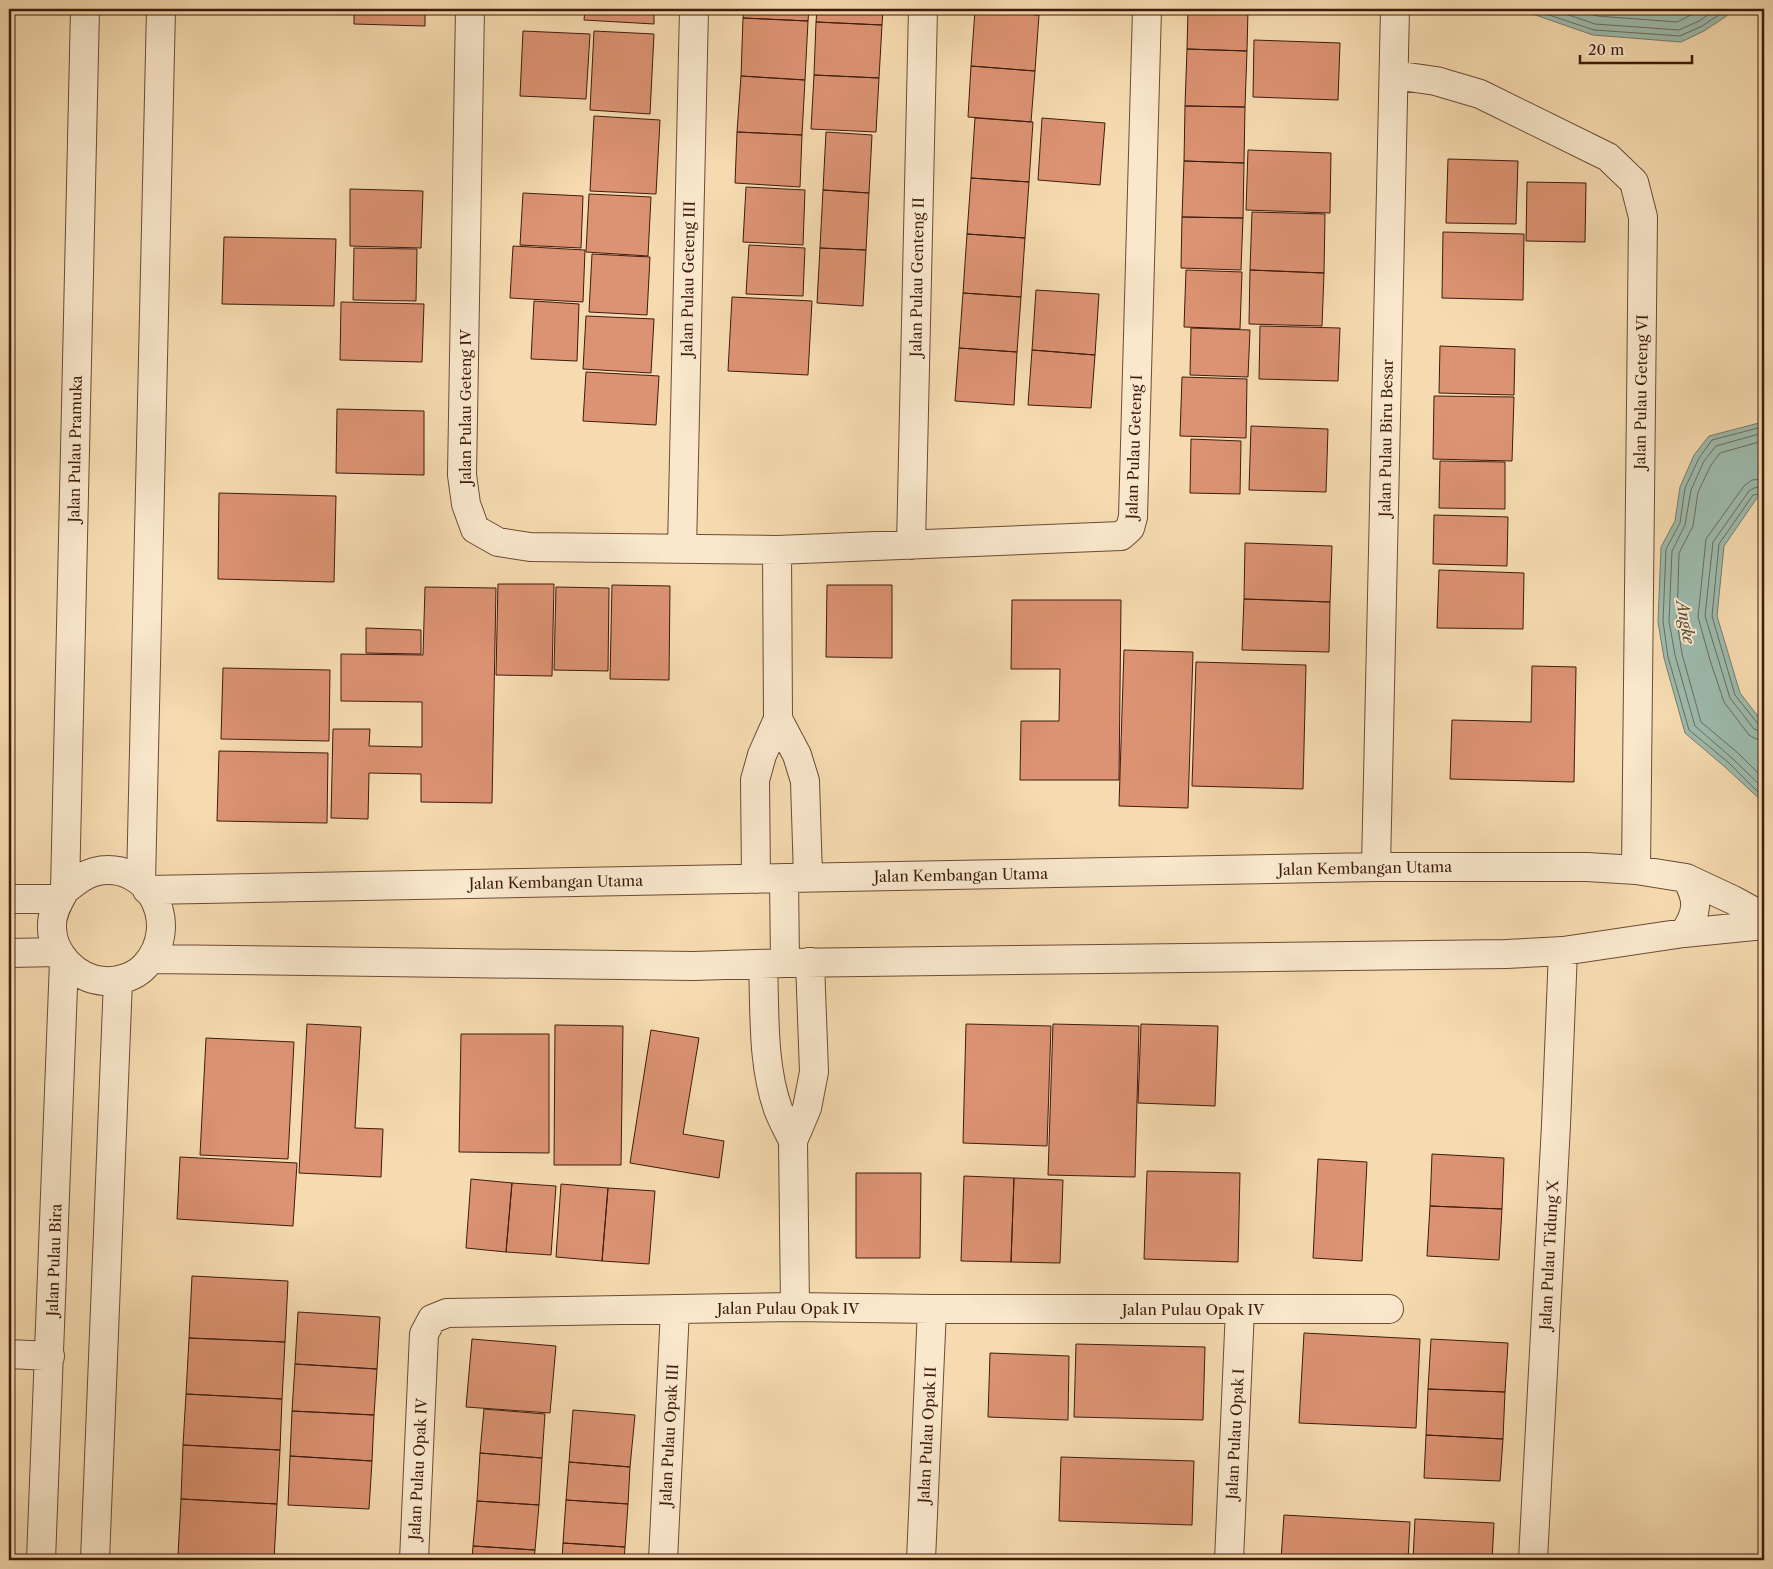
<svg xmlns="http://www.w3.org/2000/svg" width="1773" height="1569" viewBox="0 0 1773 1569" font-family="'Libre Caslon Text',serif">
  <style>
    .water { fill: #9dbbad; stroke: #777b6d }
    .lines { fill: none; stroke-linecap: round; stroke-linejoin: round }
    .shore { stroke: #6e6b5e; stroke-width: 1 }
    .building { fill: #dc9373; stroke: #3e1b0e }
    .minor-casing { stroke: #6c4b36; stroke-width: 30 }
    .minor { stroke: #f9e8cc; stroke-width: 28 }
    .labels { text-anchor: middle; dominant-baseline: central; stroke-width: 4; stroke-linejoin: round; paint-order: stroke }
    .street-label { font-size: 15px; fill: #3e1b0e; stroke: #f9e8cc }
    .water-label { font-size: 16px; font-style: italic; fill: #5a4b3e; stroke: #f9e8cc }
  </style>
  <rect width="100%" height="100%" fill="#f6dbb0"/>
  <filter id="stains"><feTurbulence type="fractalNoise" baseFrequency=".004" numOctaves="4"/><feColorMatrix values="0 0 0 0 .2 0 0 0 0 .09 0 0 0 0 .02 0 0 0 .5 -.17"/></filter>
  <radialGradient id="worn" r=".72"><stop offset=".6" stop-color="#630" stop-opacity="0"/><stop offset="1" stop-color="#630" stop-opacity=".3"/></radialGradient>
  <path class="water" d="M1518,9H1737L1704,31L1681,42L1593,35Z
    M1759,423L1764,424V497L1757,498L1724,546L1717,616L1740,693L1764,724V803L1725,767L1685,733L1664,658L1658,622L1661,547L1675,521L1680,487L1694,455L1709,436Z"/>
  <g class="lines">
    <path class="shore" d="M1531,9L1594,30L1680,36L1702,26L1728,9
      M1551,9L1595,24L1679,30L1699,21L1717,9
      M1575,9L1597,16L1677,22L1703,9
      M1764,428H1758L1712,440L1699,458L1685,488L1680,523L1666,549L1663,621L1668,657L1689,730L1729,763L1764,798
      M1764,435L1759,434L1716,446L1704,461L1691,490L1685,525L1672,551L1669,621L1675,655L1695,726L1733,759L1764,789
      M1764,442H1759L1720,453L1711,465L1698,492L1693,526L1679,553L1677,621L1682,654L1701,722L1738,753L1764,779
      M1764,479L1752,480L1744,486L1706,539L1698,617L1710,660L1724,702L1749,735L1756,739L1764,740
      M1764,486L1754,488L1749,491L1713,542L1705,616L1730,698L1754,729L1764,733
      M1764,493L1753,495L1719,544L1712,616L1735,695L1758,724L1764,726"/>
  </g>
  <path class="building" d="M354,9H425V26L354,24Z
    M585,9H654V24L584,20Z
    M744,9H809L808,21L743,18Z
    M817,9H883L882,25L816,22Z
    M975,9H1039V15L975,10Z
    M1188,9H1248L1247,51L1187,49Z
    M975,10L1039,15L1035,71L971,66Z
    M743,18L808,21L805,80L741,76Z
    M816,22L882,25L879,78L814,75Z
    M523,31L590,34L586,99L520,96Z
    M594,31L654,34L650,114L590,110Z
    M1254,40L1340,43L1338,100L1253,97Z
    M1187,49L1247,51L1245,107L1185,106Z
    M971,66L1035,71L1031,122L968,117Z
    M814,75L879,78L876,132L811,129Z
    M741,76L805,80L802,135L737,132Z
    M1185,106L1245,107L1244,163L1184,161Z
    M594,116L660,120L656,194L590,191Z
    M975,118L1033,122L1029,182L971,178Z
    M1042,118L1105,123L1100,185L1038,180Z
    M737,132L802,135L800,187L735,183Z
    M826,132L872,135L869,193L823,190Z
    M1248,150L1331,153L1330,213L1246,210Z
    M1448,159L1518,161L1516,224L1446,223Z
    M1184,161L1244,163L1243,218L1182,217Z
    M971,178L1029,182L1025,238L967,234Z
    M1527,182L1586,183L1585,242L1526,241Z
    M746,187L805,190L803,245L743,242Z
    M350,189L423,191L421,248L350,246Z
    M823,190L869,193L866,250L820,248Z
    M523,193L583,196L581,248L520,245Z
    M589,194L651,197L648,256L586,252Z
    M1252,212L1325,214L1324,273L1250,270Z
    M1182,217L1243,218L1241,270L1181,268Z
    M1443,232L1524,234L1523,300L1442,298Z
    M967,234L1025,238L1021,297L963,293Z
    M224,237L336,239L334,306L222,304Z
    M749,245L805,248L803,296L746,294Z
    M513,246L585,250L583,302L510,298Z
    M354,248L417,249L416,301L353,300Z
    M820,248L866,250L863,306L817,303Z
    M592,254L650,257L647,315L589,312Z
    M1186,270L1242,272L1240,329L1184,327Z
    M1250,270L1324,273L1322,326L1249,324Z
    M1036,290L1099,294L1095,355L1032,350Z
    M963,293L1021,297L1017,352L959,348Z
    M732,297L812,301L808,375L728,371Z
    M534,301L579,304L577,361L531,359Z
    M341,302L424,304L422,362L340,360Z
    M586,316L654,319L651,373L583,369Z
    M1260,326L1340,328L1338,381L1259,379Z
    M1191,328L1250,330L1248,377L1190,375Z
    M1440,346L1515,349L1514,395L1439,393Z
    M959,348L1017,352L1014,405L955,401Z
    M1032,350L1095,355L1091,408L1028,405Z
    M586,372L659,376L656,425L583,421Z
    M1182,377L1247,379L1246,438L1180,436Z
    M1434,396L1514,397L1512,461L1433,459Z
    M337,409L424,411V475L336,473Z
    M1251,426L1328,429L1326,492L1249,490Z
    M1191,439L1241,441L1240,494L1190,493Z
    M1440,461L1505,462V509L1439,508Z
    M219,493L336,496L334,582L218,579Z
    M1434,515L1508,517L1507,566L1433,564Z
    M1245,543L1332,546L1330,602L1244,599Z
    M1439,570L1524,573L1523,629L1437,628Z
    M498,584H554L552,676L496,675Z
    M612,585L670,586L669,680L610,679Z
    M827,585H892V658L826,657Z
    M425,587L496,588L492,803L421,802V774L369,773L368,819L331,818L333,729H370L369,746L422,747V702L341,701V654L423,655Z
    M556,587L609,588L608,671L554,670Z
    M1244,599L1330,602L1329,652L1242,650Z
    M1012,600H1121L1119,780H1020L1021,721H1059L1060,669H1011Z
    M366,628L421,630V654L366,653Z
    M1124,650L1193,652L1188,808L1119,806Z
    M1196,662L1306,665L1303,789L1192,786Z
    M1532,666L1576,667L1574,782L1450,779L1452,720L1531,722Z
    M223,668L330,670L329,741L221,739Z
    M219,751L328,753L327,823L217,821Z
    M307,1024L361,1027L355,1128L383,1129L381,1177L299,1173Z
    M966,1024L1051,1026L1047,1146L963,1143Z
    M1053,1024L1139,1026L1135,1177L1048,1175Z
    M1141,1024L1218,1026L1215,1106L1138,1103Z
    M555,1025L623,1026L621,1165H554Z
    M651,1030L699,1038L683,1134L724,1141L719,1178L630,1163Z
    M461,1034H549V1153L459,1152Z
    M206,1038L294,1042L288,1159L200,1155Z
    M1432,1154L1504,1158L1502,1209L1430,1206Z
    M180,1157L297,1163L293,1226L177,1219Z
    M1318,1159L1367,1162L1362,1261L1313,1258Z
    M1147,1171L1240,1173L1238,1262L1144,1259Z
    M856,1173H921L920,1258H856Z
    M964,1176L1014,1178L1011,1262L961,1261Z
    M1014,1178L1063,1180L1060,1263L1011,1262Z
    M471,1179L512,1183L506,1252L466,1248Z
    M512,1183L556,1186L551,1255L506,1252Z
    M561,1184L608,1188L602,1261L556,1257Z
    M608,1188L655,1191L649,1264L602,1261Z
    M1430,1206L1502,1209L1499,1260L1427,1256Z
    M192,1276L288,1281L285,1342L189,1338Z
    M298,1312L380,1317L377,1369L295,1364Z
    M1304,1333L1420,1339L1416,1428L1299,1423Z
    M189,1338L285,1342L282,1399L186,1394Z
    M472,1339L556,1346L550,1413L466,1407Z
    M1431,1339L1508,1343L1505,1392L1428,1389Z
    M1076,1344L1205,1347L1203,1420L1074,1417Z
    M990,1353L1069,1356L1068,1420L988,1417Z
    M295,1364L377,1369L374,1415L292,1411Z
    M1428,1389L1505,1392L1503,1439L1426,1435Z
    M186,1394L282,1399L280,1450L183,1445Z
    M484,1409L545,1414L542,1458L480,1453Z
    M573,1410L635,1415L630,1467L569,1462Z
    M292,1411L374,1415L372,1461L290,1456Z
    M1426,1435L1503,1439L1500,1481L1424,1478Z
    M183,1445L280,1450L277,1504L181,1499Z
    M480,1453L542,1458L539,1505L477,1501Z
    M290,1456L372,1461L369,1509L288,1505Z
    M1061,1457L1194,1461L1192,1525L1059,1521Z
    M569,1462L630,1467L628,1504L566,1500Z
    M181,1499L277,1504L274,1560L178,1555Z
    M566,1500L628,1504L625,1547L563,1543Z
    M477,1501L539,1505L535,1550L473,1546Z
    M1284,1515L1410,1522L1408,1560H1281Z
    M1415,1519L1494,1523L1492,1560H1413Z
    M563,1543L625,1547L624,1560H562Z
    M473,1546L535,1550L534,1560H472Z
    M811,1556L862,1560H810Z"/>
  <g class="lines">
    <defs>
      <path id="minor" d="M470,9L462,475L466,504L475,529L498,542L530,547L777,550L1121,536L1130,528L1133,517L1147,9
        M1394,75L1436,81L1480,94L1608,157L1634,182L1643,217L1636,870
        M911,545L923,9
        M682,549L694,9
        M778,719L797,755L805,781L808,877
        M1376,867L1395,9
        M784,878L785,963
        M756,879L755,780L762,755L778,719L777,550
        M141,882L161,9
        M65,890C74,883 83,875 94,872C148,858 183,925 145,966C135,977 118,982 104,981C76,979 51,953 52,925C52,912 59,901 65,890L85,9
        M147,890L1376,867H1587L1636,870L1686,878L1733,900L1764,917
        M9,899H60
        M1684,933C1698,912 1699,900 1686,878
        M9,953L59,952
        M151,959L694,966L785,963L1506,954L1563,951L1684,933L1764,925
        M763,964C765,1012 762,1064 778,1109C782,1120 788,1130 793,1141
        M795,1307L793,1141L807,1108L814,1072L810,962
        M9,1354L50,1356
        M41,1560L64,961
        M95,1560L118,980
        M414,1560L424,1334L432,1319L447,1313L795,1307L932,1309H1389
        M663,1560L675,1309
        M921,1560L932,1309
        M1229,1560L1240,1309
        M1533,1560L1556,1125L1563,951"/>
    </defs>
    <use href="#minor" class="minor-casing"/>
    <use href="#minor" class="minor"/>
  </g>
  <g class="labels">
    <g class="street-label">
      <text transform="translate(917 277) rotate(-89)">Jalan Pulau Genteng II</text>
      <text transform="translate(688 279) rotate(-89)">Jalan Pulau Geteng III</text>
      <text transform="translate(1641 392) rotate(-89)">Jalan Pulau Geteng VI</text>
      <text transform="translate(465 407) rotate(-90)">Jalan Pulau Geteng IV</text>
      <text transform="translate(1386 438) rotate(-89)">Jalan Pulau Biru Besar</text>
      <text transform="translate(1134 447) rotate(-88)">Jalan Pulau Geteng I</text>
      <text transform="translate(75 449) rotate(-89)">Jalan Pulau Pramuka</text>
      <text transform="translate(1365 868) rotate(-1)">Jalan Kembangan Utama</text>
      <text transform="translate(961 875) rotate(-1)">Jalan Kembangan Utama</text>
      <text transform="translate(556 882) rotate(-1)">Jalan Kembangan Utama</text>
      <text transform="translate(1549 1255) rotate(-87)">Jalan Pulau Tidung X</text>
      <text transform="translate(54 1260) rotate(-88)">Jalan Pulau Bira</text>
      <text x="788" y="1308">Jalan Pulau Opak IV</text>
      <text x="1193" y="1309">Jalan Pulau Opak IV</text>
      <text transform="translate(1235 1434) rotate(-87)">Jalan Pulau Opak I</text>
      <text transform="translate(669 1435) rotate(-87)">Jalan Pulau Opak III</text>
      <text transform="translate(927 1435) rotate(-87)">Jalan Pulau Opak II</text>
      <text transform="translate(418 1469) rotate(-87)">Jalan Pulau Opak IV</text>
    </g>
    <g class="water-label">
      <text transform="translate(1686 622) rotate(80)">Angke</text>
    </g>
  </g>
  <rect width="1773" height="1569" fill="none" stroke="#f6dbb0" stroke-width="30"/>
  <rect x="10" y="10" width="1753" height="1549" fill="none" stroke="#3e1b0e" stroke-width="2.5"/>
  <rect x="15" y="15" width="1743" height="1539" fill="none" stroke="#3e1b0e"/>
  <path d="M1580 55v8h112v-8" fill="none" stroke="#3e1b0e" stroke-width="2.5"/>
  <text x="1588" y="55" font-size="15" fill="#3e1b0e" stroke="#f9e8cc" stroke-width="4" paint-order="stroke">20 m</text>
  <rect width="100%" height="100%" filter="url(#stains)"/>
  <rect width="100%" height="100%" fill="url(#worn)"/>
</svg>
